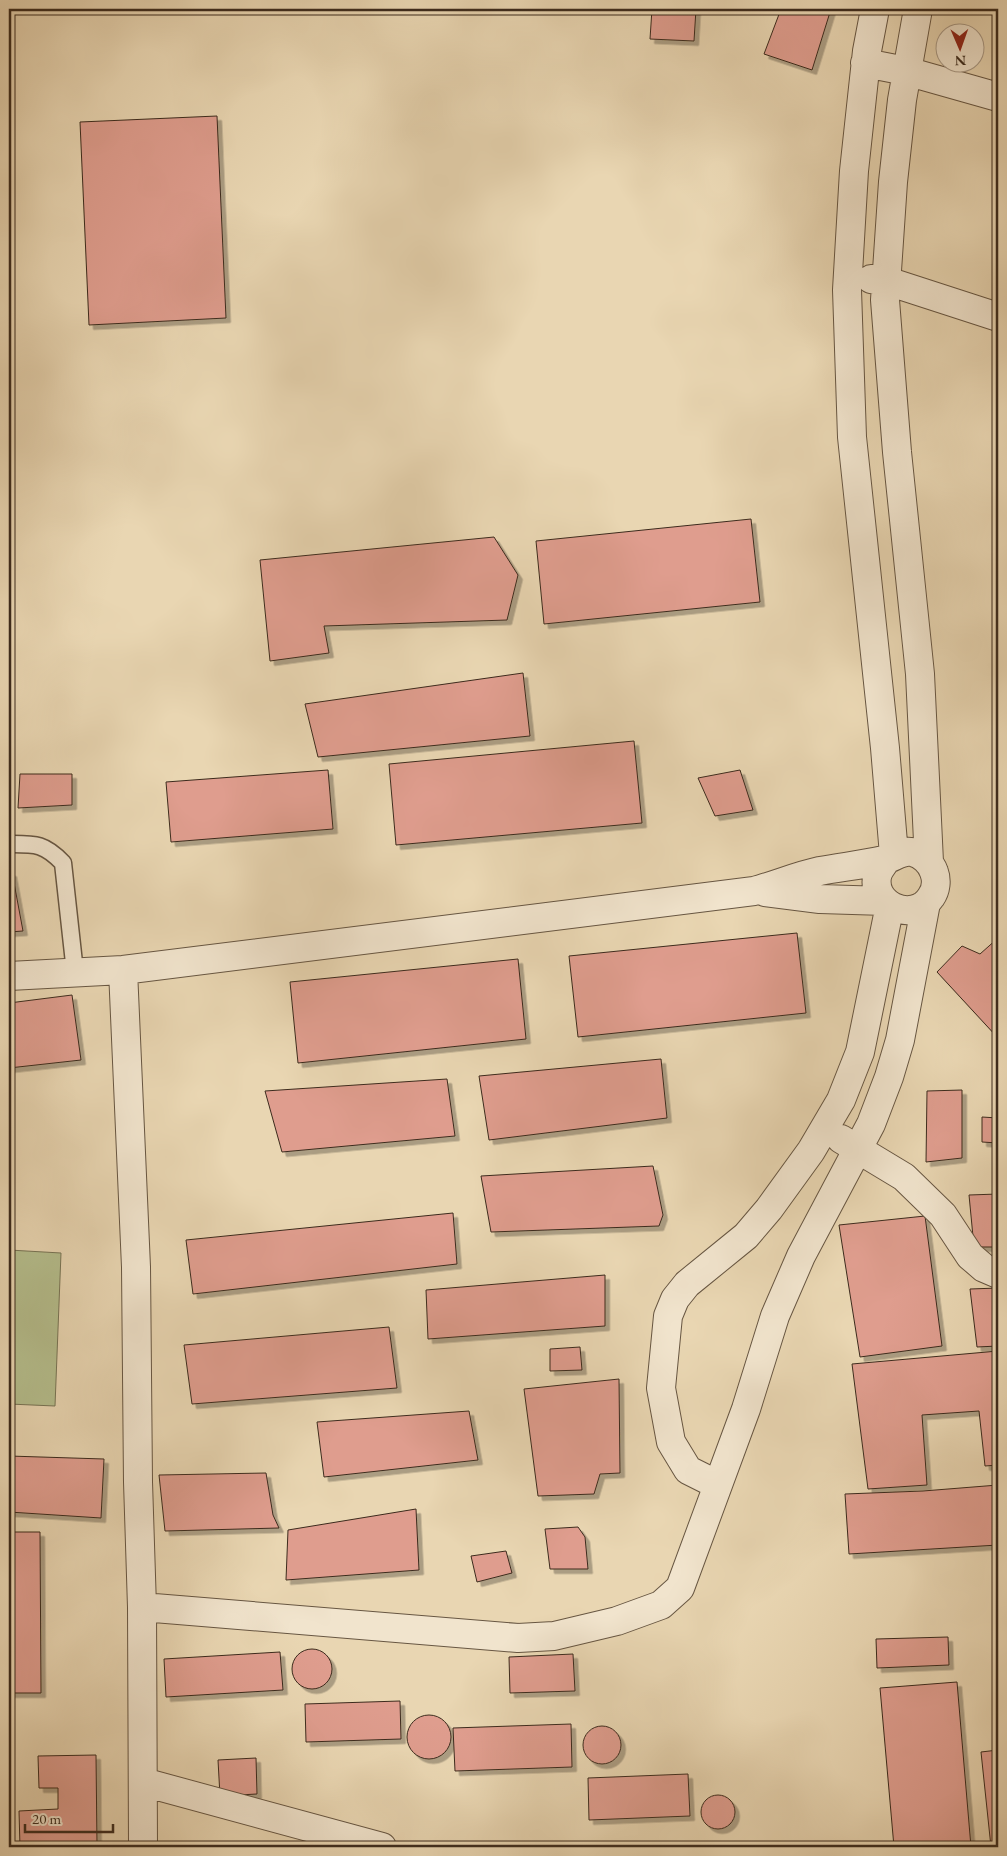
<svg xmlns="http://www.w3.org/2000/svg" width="1007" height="1856" viewBox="0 0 1007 1856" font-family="'EB Garamond',serif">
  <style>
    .green { fill: #b5be8d; stroke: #787455 }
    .building { fill: #df9d8e; stroke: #3c2b1d; filter: url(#shadow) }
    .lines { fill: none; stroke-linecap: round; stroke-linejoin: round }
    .service-casing { stroke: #675642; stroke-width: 19 }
    .minor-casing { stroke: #675642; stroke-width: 30 }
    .service { stroke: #f1e4cd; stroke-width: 16 }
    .minor { stroke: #f1e4cd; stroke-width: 28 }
  </style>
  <defs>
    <filter id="shadow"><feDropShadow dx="4.5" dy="4.5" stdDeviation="0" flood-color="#0004"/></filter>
  </defs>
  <rect width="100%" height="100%" fill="#e9d6b2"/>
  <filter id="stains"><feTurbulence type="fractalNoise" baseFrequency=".004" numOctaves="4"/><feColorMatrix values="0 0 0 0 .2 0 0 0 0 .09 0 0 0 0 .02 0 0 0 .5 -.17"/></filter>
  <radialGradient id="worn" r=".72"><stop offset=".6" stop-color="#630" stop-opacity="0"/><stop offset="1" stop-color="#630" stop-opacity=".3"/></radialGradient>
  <path class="green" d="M9,1250L61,1253L55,1406L9,1404Z"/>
  <path class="building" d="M652,9H696L694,41L650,39Z
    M781,9H831L812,70L764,54Z
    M217,116L226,318L89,325L80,122Z
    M751,519L760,602L544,624L536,541Z
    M494,537L518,575L507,620L324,626L329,653L270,661L260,560Z
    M523,673L530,736L318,757L305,704Z
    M634,741L642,823L396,845L389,764Z
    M328,770L333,829L171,842L166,782Z
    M740,770L753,810L715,816L698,778Z
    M20,774H72V805L18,808Z
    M9,872H12L23,931L9,932Z
    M797,933L806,1013L578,1037L569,956Z
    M998,938V1038L937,972L962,946L980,954Z
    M518,959L526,1039L298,1063L290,982Z
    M72,995L81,1060L9,1068V1003Z
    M661,1059L667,1118L489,1140L479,1076Z
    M447,1079L455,1136L282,1152L265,1091Z
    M962,1090V1158L926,1162L927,1091Z
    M982,1117L998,1118V1143L982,1142Z
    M653,1166L663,1215L659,1226L491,1232L481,1176Z
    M998,1194V1247H974L969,1195Z
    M453,1213L457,1264L193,1294L186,1240Z
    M925,1216L942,1346L860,1357L839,1225Z
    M605,1275V1326L428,1339L426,1290Z
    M998,1288V1346L977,1347L970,1289Z
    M389,1327L397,1388L192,1404L184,1345Z
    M580,1347L582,1370L550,1371V1349Z
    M998,1351V1465L985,1466L979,1411L922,1415L927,1485L868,1489L852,1364Z
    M619,1379L620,1473L600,1474L594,1494L538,1496L524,1389Z
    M469,1411L478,1460L324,1477L317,1422Z
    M9,1456L104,1459L101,1518L9,1512Z
    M266,1473L273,1515L279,1528L165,1531L159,1475Z
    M998,1485V1545L849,1554L845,1494L923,1491Z
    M416,1509L419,1570L286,1580L288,1530Z
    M578,1527L585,1537L588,1569H550L545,1529Z
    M9,1532H40L41,1693H9V1598H13L12,1593H9Z
    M506,1551L512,1573L477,1582L471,1556Z
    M948,1637L949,1665L877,1668L876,1639Z
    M292 1669a20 20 0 1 1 40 0a20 20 0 1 1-40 0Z
    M280,1652L283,1690L166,1697L164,1659Z
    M573,1654L575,1691L510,1693L509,1657Z
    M957,1682L971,1847H894L880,1688Z
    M400,1701L401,1739L306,1742L305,1704Z
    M407 1737a22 22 0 1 1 44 0a22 22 0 1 1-44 0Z
    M571,1724L572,1767L455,1771L453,1728Z
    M583 1745a19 19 0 1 1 38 0a19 19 0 1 1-38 0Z
    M998,1750V1847H991L981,1752Z
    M96,1755L97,1845L20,1847L19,1811L58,1809V1788H39L38,1756Z
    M256,1758L257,1794L220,1796L218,1760Z
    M688,1774L690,1816L589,1820L588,1778Z
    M701 1812a17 17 0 1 1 34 0a17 17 0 1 1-34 0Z"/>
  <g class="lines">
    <defs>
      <path id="service" d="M9,844C35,844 44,843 63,863L75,972"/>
      <path id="minor" d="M875,9L867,51L854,171L847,290L852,437L885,748L894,855
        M918,9L902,100L893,182L885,300L897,452L920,674L929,862
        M865,63L906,71L998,97
        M871,279L887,281L998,317
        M765,892L820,899L885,901
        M123,970L136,1267L138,1482L142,1607L143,1847
        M9,976L123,970L754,891C776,885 797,876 820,871C841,867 862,865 884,860C894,858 901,850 912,852C922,854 931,863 934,872C937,880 936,890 931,897C913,925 868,904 878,873C880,868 884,864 886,860
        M841,1139L904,1177L943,1215L970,1256L984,1268L998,1274
        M718,1485L688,1470L671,1442L661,1388L668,1316L675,1299L687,1284L746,1236L769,1209L811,1151L841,1100L860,1052L890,905
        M142,1607L518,1638L554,1636L617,1621L661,1605L680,1588L746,1409L775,1316L801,1256L871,1124L889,1077L900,1040L926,903
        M143,1782L382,1847"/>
    </defs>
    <use href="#service" class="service-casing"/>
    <use href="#minor" class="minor-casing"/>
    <use href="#service" class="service"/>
    <use href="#minor" class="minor"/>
  </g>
  <rect width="1007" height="1856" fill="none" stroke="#e9d6b2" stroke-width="30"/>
  <rect x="10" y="10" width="987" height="1836" fill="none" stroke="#3c2b1d" stroke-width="2.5"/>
  <rect x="15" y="15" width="977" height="1826" fill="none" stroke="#3c2b1d"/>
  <g transform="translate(960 48) rotate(178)"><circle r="24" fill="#f1e4cd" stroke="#a99a87"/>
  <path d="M0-4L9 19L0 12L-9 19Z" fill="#8f2418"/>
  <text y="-8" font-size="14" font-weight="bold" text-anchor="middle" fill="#3c2b1d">N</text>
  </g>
  <path d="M25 1824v8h88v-8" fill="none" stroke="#3c2b1d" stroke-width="2.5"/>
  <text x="32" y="1824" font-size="15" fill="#3c2b1d" stroke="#f1e4cd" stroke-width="4" paint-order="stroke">20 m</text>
  <rect width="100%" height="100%" filter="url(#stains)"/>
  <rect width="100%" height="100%" fill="url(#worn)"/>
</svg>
